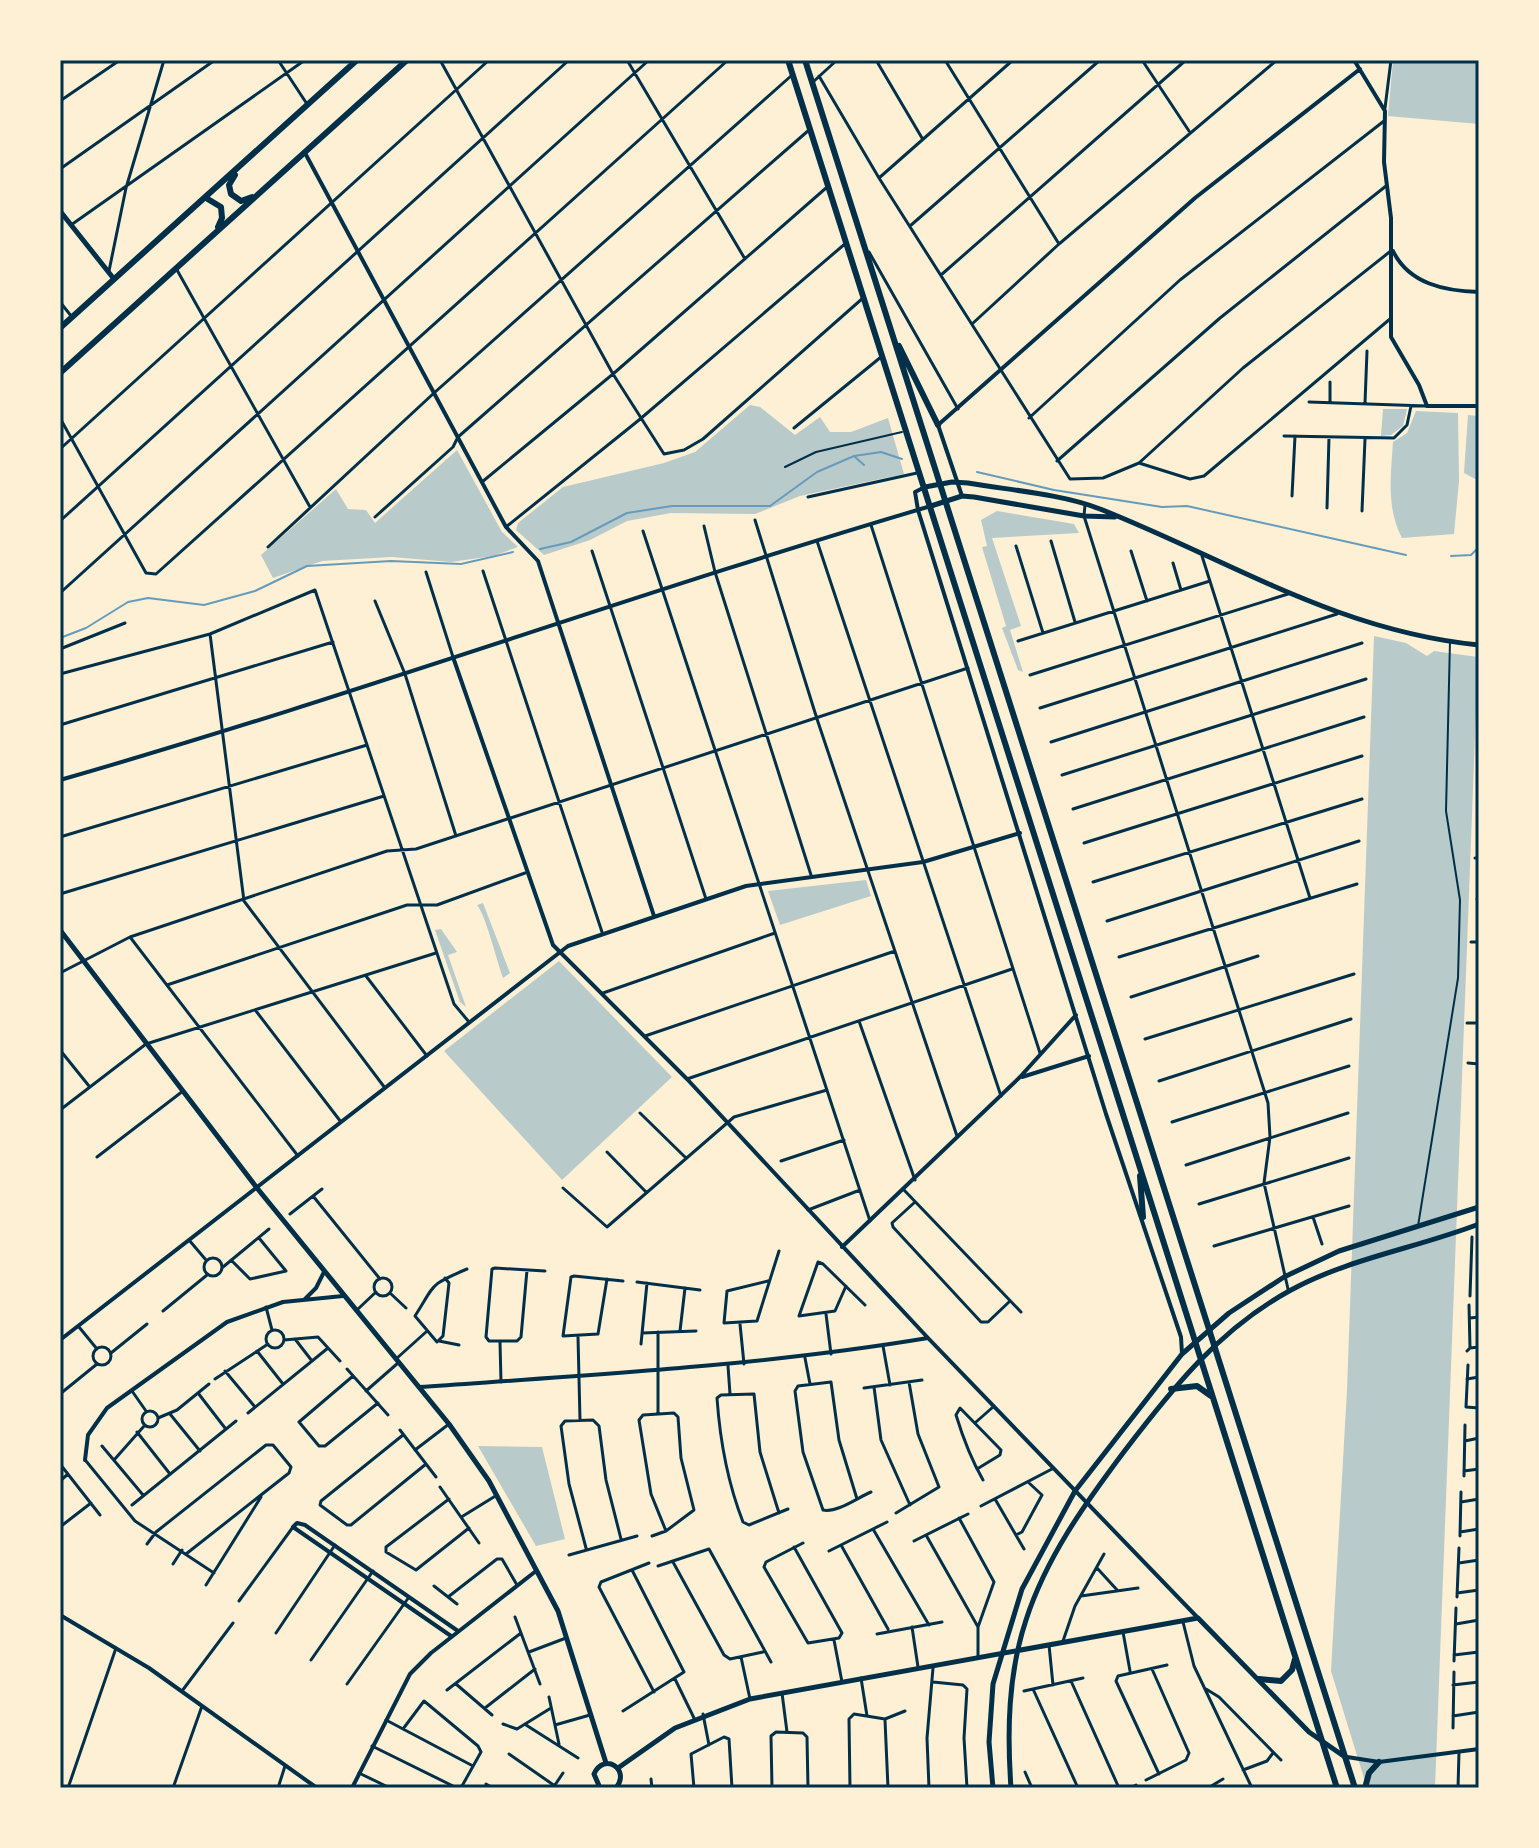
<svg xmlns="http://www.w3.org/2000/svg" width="1539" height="1848" viewBox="0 0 1539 1848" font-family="'DejaVu Sans',sans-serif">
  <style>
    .green { fill: #b9caca }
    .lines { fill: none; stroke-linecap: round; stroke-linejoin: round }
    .stream { stroke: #669bbc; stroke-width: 2 }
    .service { stroke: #003049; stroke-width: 2 }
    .minor { stroke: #003049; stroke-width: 3 }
    .tertiary { stroke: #003049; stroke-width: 4 }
    .secondary { stroke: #003049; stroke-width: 5 }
    .primary { stroke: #003049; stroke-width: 6 }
    .neatline { fill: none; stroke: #003049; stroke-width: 3 }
  </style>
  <rect width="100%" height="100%" fill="#fdf0d5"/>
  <path class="green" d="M1393,60H1479V124L1388,116Z
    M750,405L760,407L795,435L820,417L830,432H851L888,418L904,474L800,496L755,514L671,513L627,521L590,540L544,555L516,530L518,523L563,487L664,463L695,452Z
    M1383,409H1407L1403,426L1391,435L1381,436Z
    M1416,411L1458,413L1459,481L1454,534L1402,538C1386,508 1391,474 1393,442L1407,433Z
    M1468,415L1479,416V481L1464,473Z
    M457,450L502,532L518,547L493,556L451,562L392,557L322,561L273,578L261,555L336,489L348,509L366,510L375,523Z
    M997,511L1074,524L1079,533L992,538L1021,626L1010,630L1023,672L1018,670L1002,628L1006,626L982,547L987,546L981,520Z
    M1374,636L1406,643L1427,656L1434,651L1478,657L1435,1788H1367L1331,1671L1347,1390Z
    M866,880L871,896L780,925L768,891Z
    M483,903L510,973L503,978C496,958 486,916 477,905Z
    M441,929L457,952L448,955L466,1007L460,1002L435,930Z
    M559,961L672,1077L562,1180L444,1051Z
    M478,1446L542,1447L565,1539L536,1546Z"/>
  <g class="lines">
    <path class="stream" d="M854,456L881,452L902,459
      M977,472L1054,490L1162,507L1187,506L1406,555
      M540,549L571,542L627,513L672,506H770L817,472L854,456L864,465
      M1451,556L1471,555L1479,547
      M60,638L86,628L128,602L148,598L204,605L255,591L307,566L391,561L461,564L513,552"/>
    <path class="service" d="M785,467L816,452L902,432
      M1418,1226L1458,978L1460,900L1446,811L1450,641"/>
    <path class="minor" d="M278,60L307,104
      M440,60L613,374L664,454L684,450L703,439L863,298
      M627,60L745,259
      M876,60L922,138
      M945,60L1059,244
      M1142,60L1189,131
      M819,76L879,178L1070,479L1103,478L1139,463L1243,368L1392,250
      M813,82L837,60
      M60,101L120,60
      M1385,108L1391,60
      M60,169L215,60
      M879,178L1013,60
      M71,225L305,60
      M910,226L1100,60
      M869,252L958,409
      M177,270L310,507
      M109,271L126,188L164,60
      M941,275L1186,60
      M60,302L72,317
      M972,324L1059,244L1277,60
      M1309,402L1427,406
      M1330,402V382
      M1365,403L1367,351
      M60,418L146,573L156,574L728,60
      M1029,418L1180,280L1384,121
      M794,428L881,357
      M1284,436L1394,438L1407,425L1411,406
      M60,449L489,60
      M1057,461L1220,318L1386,186
      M1139,463L1190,479L1204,476L1390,319
      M482,482L613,374L826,188
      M1292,496L1295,436
      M808,497L917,473
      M1085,505L1084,516L1268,1103L1270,1137L1264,1183L1288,1289
      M1327,508L1329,437
      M1362,511L1365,439
      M375,517L453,447L458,437L809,130
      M755,520L817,719L957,1136
      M60,521L569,60
      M871,525L1040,1053
      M704,526L715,572L811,875
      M506,527L639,420L846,243
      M643,531L870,1221
      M817,541L1001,1096
      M1051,541L1075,622
      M1016,546L1043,633
      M268,547L434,393L791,76
      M592,551L706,899
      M1131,551L1147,601
      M1202,556L1310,898
      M1173,563L1181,590
      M483,571L602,932
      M426,572L453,657
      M60,593L649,60
      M375,601L405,674L456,836
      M210,634L244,901L385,1088
      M1018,641L1210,581
      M60,649L125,623
      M60,674L210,634L315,590L454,1004L469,1022
      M1030,675L1288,594
      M1040,708L1337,614
      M60,725L333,642
      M1051,742L1362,643
      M1062,775L1366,679
      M1478,775H1479
      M1073,809L1364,717
      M60,837L367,745
      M1084,843L1362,756
      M1475,858H1479
      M1093,882L1362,799
      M60,894L384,796
      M1477,899H1479
      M1107,921L1359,841
      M130,937L298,1156
      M1471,942H1479
      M1119,957L1357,884
      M60,973L130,937L387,851L416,849L968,668
      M366,976L427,1056
      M167,985L407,905H437L525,873
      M603,993L775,933
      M1131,997L1258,956
      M256,1011L341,1122
      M859,1021L915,1180
      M1467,1023H1479
      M645,1036L895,951
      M1145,1039L1354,974
      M60,1050L89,1086
      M1468,1063L1479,1064
      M687,1079L1012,969
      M1159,1081L1351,1019
      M60,1110L146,1044L436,953
      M640,1113L686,1158
      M1172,1122L1349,1066
      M607,1152L646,1192
      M97,1157L183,1091
      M781,1161L844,1140
      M1186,1165L1348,1113
      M563,1188L607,1227L734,1117L827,1090
      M904,1190L1021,1312
      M313,1196L380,1279
      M915,1202L892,1223L893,1227L981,1322H988L1010,1301
      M1199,1204L1349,1158
      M808,1210L860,1190
      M290,1214L322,1189
      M1313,1217L1322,1244
      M189,1240L206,1260
      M1214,1246L1349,1206
      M204 1267a9 9 0 1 1 18 0a9 9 0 1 1-18 0Z
      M231,1260L250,1279L286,1271L259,1238
      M223,1267L269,1229
      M527,1270L521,1337L517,1341H489L486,1337L492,1269L495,1268L545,1271
      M445,1278L449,1283L443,1336L437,1342L415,1316C436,1283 429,1285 467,1269
      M374 1287a9 9 0 1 1 18 0a9 9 0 1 1-18 0Z
      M607,1279L598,1334L563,1336L571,1277L574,1276L623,1281
      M768,1281L727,1291L724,1323L757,1321L779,1251
      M637,1282L700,1290
      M846,1286L835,1311L799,1316L818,1262L823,1264L865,1305
      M390,1293L406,1308
      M1470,1296L1472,1237
      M266,1307L272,1330
      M358,1309L376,1292
      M163,1311L207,1275
      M826,1314L831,1354
      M1470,1318L1479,1317
      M740,1324L744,1364
      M79,1327L97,1349
      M266 1339a9 9 0 1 1 18 0a9 9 0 1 1-18 0Z
      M680,1331L685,1288
      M642,1333L696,1331
      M578,1337L580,1420
      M295,1339L312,1361
      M284,1340L318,1337L340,1361
      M439,1341L459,1345
      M500,1342L501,1382
      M641,1344L647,1283
      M883,1346L890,1385
      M93 1356a9 9 0 1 1 18 0a9 9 0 1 1-18 0Z
      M1470,1348L1479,1347
      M257,1351L283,1384
      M1467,1351L1470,1348L1469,1305
      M111,1353L147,1324
      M805,1358L810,1384
      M396,1359L426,1332
      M1468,1365L1466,1407L1479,1408
      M728,1366L730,1394
      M347,1369L388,1415
      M225,1371L255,1407
      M353,1376L299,1422L319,1446H325L378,1403
      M215,1379L268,1344
      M1467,1379L1479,1377
      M874,1387L881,1440L910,1505
      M864,1388L922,1380
      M132,1391L146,1411
      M366,1391L398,1363
      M198,1393L225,1428
      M60,1394L97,1364
      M142 1419a8 8 0 1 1 16 0a8 8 0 1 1-16 0Z
      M248,1413L328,1348
      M170,1414L200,1451
      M658,1414V1332
      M158,1418L177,1410L209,1384
      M976,1422L993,1407
      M400,1430L436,1477
      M137,1432L170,1474
      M403,1435L321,1501L320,1505L347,1525H351L426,1464
      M1465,1441L1479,1438
      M102,1446L143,1495
      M415,1450L449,1424
      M114,1460L145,1425
      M86,1461L135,1521L214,1573
      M60,1464L100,1515
      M977,1469L1000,1455L1001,1450L960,1408L956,1415C963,1438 971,1459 983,1480
      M1464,1471L1479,1469
      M1464,1476L1465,1425
      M60,1481L68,1474
      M440,1487L479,1543
      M449,1499L386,1547V1552L416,1570L469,1528
      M857,1499L839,1440L831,1382L798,1386L795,1391L803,1452L823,1510C837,1513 857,1498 871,1492
      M995,1499L1024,1549
      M1461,1502L1479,1499
      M132,1505L236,1421
      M981,1506L1052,1469
      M779,1513L760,1452L754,1394L721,1395L717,1398C720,1441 727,1481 743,1522L749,1525L788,1509
      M896,1513L939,1487L918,1434L909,1382
      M463,1516L497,1495
      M959,1518L994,1582L978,1627V1656
      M60,1527L91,1503
      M873,1529L929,1625
      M1460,1532L1479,1529
      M926,1535L978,1627
      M1016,1535L1022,1532L1042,1495L1028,1482
      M652,1536L666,1531L694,1510L681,1458L678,1417L674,1413L643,1415L639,1420L651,1494L666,1531
      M1460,1536L1461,1492
      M914,1541L968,1514
      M147,1544L156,1532L266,1445H273L291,1467L289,1473L186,1554
      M841,1545L888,1629
      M794,1547L842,1633L839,1638L808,1643L764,1567L766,1562L803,1543
      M586,1548L569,1484L561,1426L565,1421L593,1420L599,1426L606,1480L621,1539
      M829,1551L887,1522
      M569,1555L637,1536
      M673,1562L724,1655L730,1659L763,1652
      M649,1563L601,1582L599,1587L654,1692
      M1459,1563L1479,1560
      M173,1564L182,1550
      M658,1566L709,1549L771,1662
      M1097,1568L1118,1591
      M60,1569L61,1570
      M206,1585L261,1497
      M434,1586L457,1604
      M1457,1593L1479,1590
      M1081,1596L1138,1588
      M448,1597L497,1559H502L517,1585
      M1457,1597L1459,1548
      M239,1601L293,1527
      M515,1617L540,1684
      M1183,1622L1194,1666L1252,1788
      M1456,1624L1479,1620
      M912,1627L918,1667
      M1123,1632L1130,1671
      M276,1633L335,1545
      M877,1634L942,1622
      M834,1640L842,1682
      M1063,1641L1075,1606L1104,1554
      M1049,1645L1053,1685
      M529,1652L566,1638
      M1454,1655L1479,1652
      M741,1657L750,1699
      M311,1660L373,1571
      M1454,1661L1456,1608
      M861,1678L867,1716
      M675,1679L694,1718
      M1071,1681L1119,1788
      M933,1682L963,1685L967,1689L964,1738L967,1788
      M347,1684L409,1597
      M456,1684L492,1715
      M1453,1685L1479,1682
      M1033,1689L1078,1788
      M1206,1689L1219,1697L1281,1760
      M447,1690L521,1633
      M182,1691L233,1623
      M1024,1691L1083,1678
      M782,1693L787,1732
      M549,1697L559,1744
      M485,1708L535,1669
      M623,1711L684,1672L632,1570
      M703,1714L709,1745
      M1453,1716L1479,1712
      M386,1720L473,1766
      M885,1720L888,1788
      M503,1724L517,1729L551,1708
      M526,1725L578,1758
      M555,1725L590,1715
      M1453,1728L1454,1672
      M372,1746L457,1788L462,1786L481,1752L478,1746L424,1701L403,1729
      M509,1754L555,1786
      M1243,1770L1267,1761L1273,1753
      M1025,1772L1032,1788
      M359,1773L390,1788
      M1159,1774L1116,1681L1118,1676L1167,1665
      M651,1779L652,1788
      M1146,1780L1186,1760L1189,1753L1152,1669
      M486,1784L493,1788
      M68,1788L116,1648
      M173,1788L202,1706
      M278,1788L285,1766
      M553,1788L563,1773
      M694,1788L691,1754L724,1737L729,1739L732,1788
      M772,1788L771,1736L776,1732L803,1733L807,1737L808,1788
      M850,1788L849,1719L854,1714L885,1719L905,1711
      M929,1788L927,1738L933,1668
      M1130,1788L1136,1785
      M1208,1788L1223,1779
      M1458,1788L1459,1752"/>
    <path class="tertiary" d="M1354,60L1385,111L1384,162L1391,218V337L1419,385L1427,406H1479
      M305,153L506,527L538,561L654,916
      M1393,251C1409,284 1445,291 1479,292
      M923,488L915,492L918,510L1106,1114L1181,1337L1182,1354
      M962,496L938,425L1195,198L1360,69
      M453,657L553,945L687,1079L928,1338L1198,1618
      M60,780C353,696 639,592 931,506
      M1022,1077L1089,1056
      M842,1247L1020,1077L1076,1015
      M305,1299L316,1288L324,1272
      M60,1340L568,946L746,886L923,862L1020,833
      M419,1387C590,1375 759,1366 928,1338
      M85,1460L88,1435L107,1408L227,1322L283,1302L343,1296
      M293,1527L297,1523L305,1525L458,1631
      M293,1527L451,1636
      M60,1615L149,1668L317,1788
      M1347,1757L1379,1762L1479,1749
      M352,1788L410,1674L431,1653L536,1571"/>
    <path class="secondary" d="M60,211L114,279
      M925,487L952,482L968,483C1008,490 1063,494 1100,509C1229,560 1337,631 1479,645
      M931,506L962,496L974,497L1084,516L1115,517
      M60,930L257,1188L449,1424L489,1481L558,1611L606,1763
      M618,1768L675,1728L750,1699L1198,1618L1309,1732L1345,1757
      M600,1788L594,1774C604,1752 631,1769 616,1788
      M993,1788L989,1742L993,1684L1022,1589L1075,1491L1182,1354L1229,1313L1284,1277L1339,1251L1479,1207
      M1011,1788C1007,1732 1008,1674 1026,1620C1046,1558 1084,1505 1123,1453C1171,1390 1219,1329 1291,1290C1350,1258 1417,1248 1479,1224"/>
    <path class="primary" d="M788,60L1337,1788
      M805,60L1355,1788
      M235,175L229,185L231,194L241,201L252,197
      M206,198L221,207L222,218L218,227
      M60,328L357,60
      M899,346L938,425
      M60,373L407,60
      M1140,1176L1143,1217
      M1171,1389L1197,1386L1211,1396
      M1259,1679L1281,1681L1292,1670L1295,1659
      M1365,1788L1369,1773L1379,1762"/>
  </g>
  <rect width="1539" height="1848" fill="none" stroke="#fdf0d5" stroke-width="124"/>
  <rect x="62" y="62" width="1415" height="1724" class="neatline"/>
</svg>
